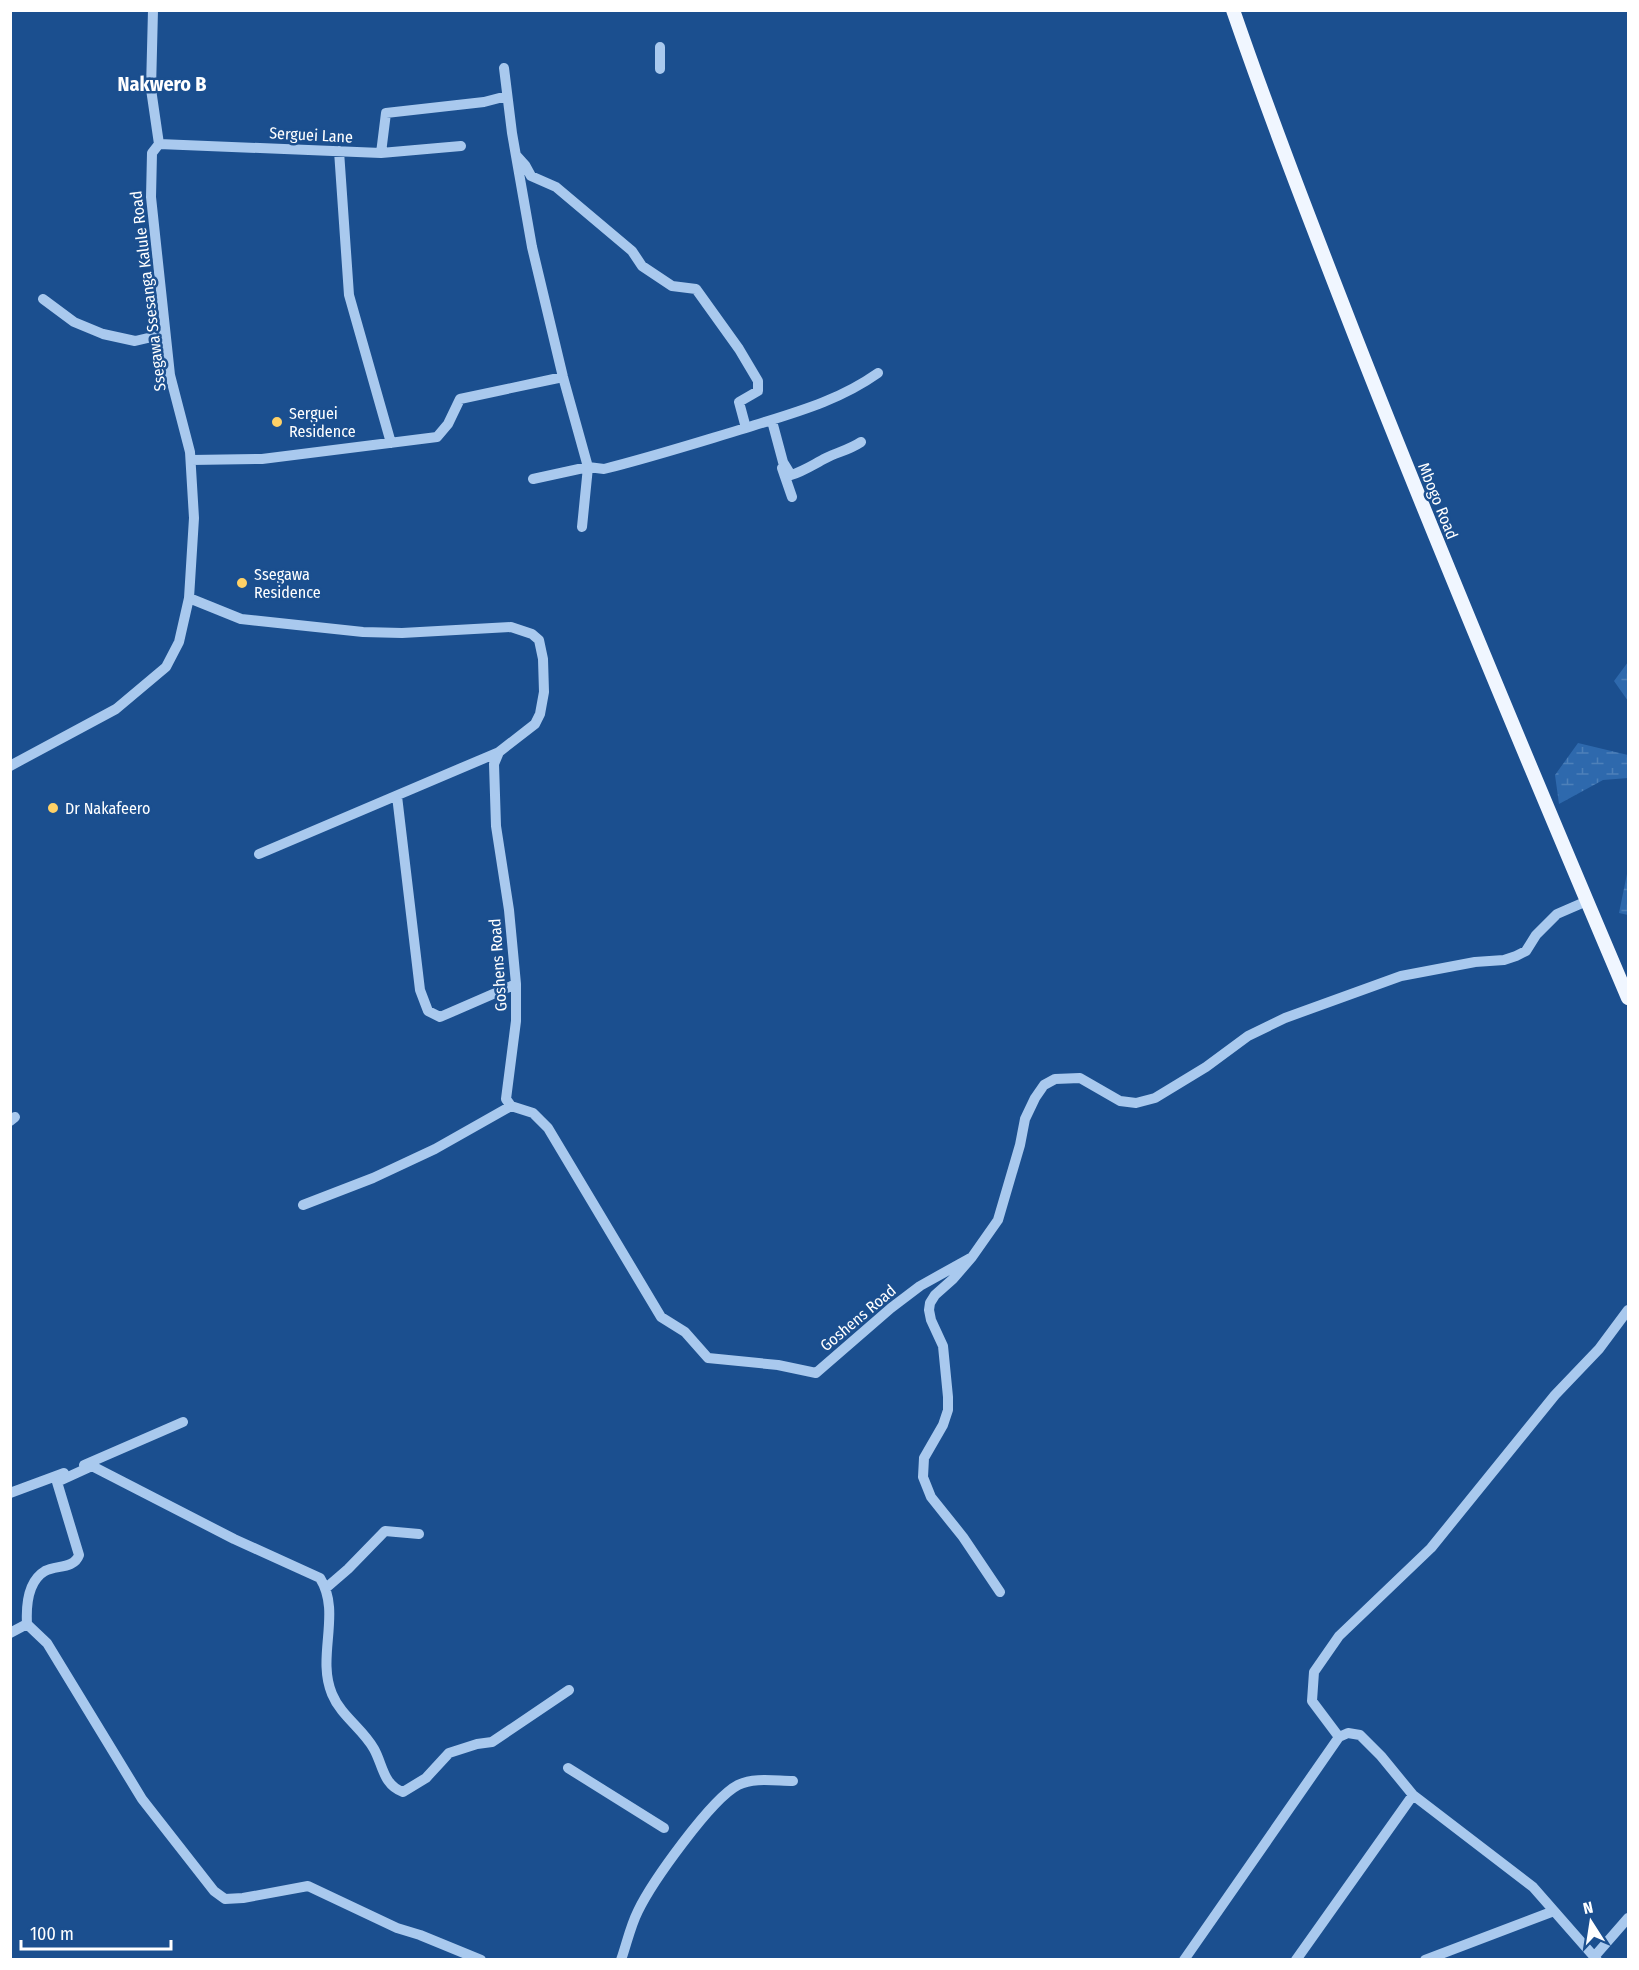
<svg xmlns="http://www.w3.org/2000/svg" width="1639" height="1970" viewBox="0 0 1639 1970" font-family="'Fira Sans Condensed',sans-serif">
  <style>
    .wetland { fill: url(#wetland-marsh) }
    .lines { fill: none; stroke-linecap: round; stroke-linejoin: round }
    .minor { stroke: #a9c9ee; stroke-width: 10 }
    .major { stroke: #f0f6ff; stroke-width: 14 }
    .poi-dot { fill: #ffd166; stroke: #1b4f8f; stroke-width: 2 }
    .labels { text-anchor: middle; dominant-baseline: central; stroke-width: 5; stroke-linejoin: round; paint-order: stroke }
    .street-label { font-size: 16px; fill: #fff; stroke: #1b4f8f }
    .poi-label { font-size: 16px; fill: #fff; stroke: #1b4f8f; text-anchor: start }
    .quarter-label { font-size: 20px; font-weight: bold; fill: #fff; stroke: #1b4f8f }
  </style>
  <defs>
    <pattern id="wetland-marsh" width="20" height="14" patternUnits="userSpaceOnUse" patternTransform="scale(1.5)"><rect width="20" height="14" fill="#2e69ad"/><path d="M1 5h8M5 5V1M11 12h8M15 12V8" fill="none" stroke="#4d80b9"/></pattern>
  </defs>
  <rect width="100%" height="100%" fill="#1b4f8f"/>
  <path class="wetland" d="M1628,662V701L1614,681Z
    M1578,743L1628,755V778L1603,780L1559,804L1555,775Z
    M1628,869V915L1619,913Z"/>
  <g class="lines">
    <path class="minor" d="M660,47V69
      M504,68L512,133L532,247L563,377L588,467L582,527
      M159,144L381,153L461,146
      M339,151L349,295L391,443
      M381,153L386,113L484,102L507,96
      M516,155L525,165L531,176L556,187L632,251L642,266L672,286L696,289L739,349L758,381V391L739,402L746,428
      M43,299L74,322L103,334L135,341L165,334
      M772,421L783,462L791,475C804,471 814,464 826,458C838,452 849,450 861,442
      M191,460L262,459L437,437L448,424L460,399L563,377
      M782,468L792,497
      M533,479L588,467L604,469C652,457 699,442 746,428C793,413 837,402 878,373
      M189,598L241,619L363,632L402,633L511,627L532,634L539,640L543,659L544,692L540,714L535,724L499,752L494,764L496,826L509,910L516,984V1021L506,1099L511,1106L533,1113L548,1128L661,1317L685,1332L708,1358L778,1365L816,1373L891,1308L920,1286L972,1257
      M10,766L116,709L166,667L179,642L189,598L194,518L190,452L170,375L151,197L152,153L159,144L151,89L153,10
      M397,796L420,990L428,1011L440,1017L516,984
      M259,854L499,752
      M10,1121L15,1117
      M303,1205L373,1178L435,1149L511,1106
      M84,1465L183,1422
      M10,1493L64,1473
      M326,1588L348,1569L385,1531L419,1534
      M1000,1592L963,1537L931,1497L923,1477L924,1458L943,1425L948,1410V1397L943,1346L931,1320L929,1310L930,1303L935,1295L953,1279L972,1257L998,1220L1020,1145L1025,1119L1035,1098L1044,1085L1055,1079L1080,1078L1120,1101L1136,1103L1155,1098L1206,1067L1248,1036L1285,1018L1401,976L1475,962L1504,960L1516,956L1526,951L1536,935L1557,914L1587,901
      M10,1633L27,1624
      M1339,1737L1312,1701L1314,1672L1339,1636L1431,1548L1555,1395L1599,1349L1628,1310
      M568,1768L664,1828
      M1594,1957L1628,1918
      M481,1960L420,1935L397,1928L308,1886L243,1898L225,1899L214,1891L142,1799L47,1643L27,1624C26,1605 28,1581 45,1571C56,1565 74,1569 79,1555L57,1482L92,1466L234,1539L320,1578C342,1613 316,1656 332,1694C341,1716 363,1729 374,1749C383,1765 383,1785 403,1792L426,1778L449,1753L477,1744L492,1742L569,1690
      M621,1960C627,1943 630,1927 638,1911C652,1882 711,1799 738,1785C754,1777 776,1781 793,1781
      M1184,1960L1339,1737L1348,1733L1360,1735L1381,1756L1413,1795L1533,1887L1597,1960
      M1296,1960L1413,1795
      M1425,1960L1554,1911"/>
    <path class="major" d="M1233,10C1271,120 1313,228 1355,336C1442,558 1535,779 1628,998"/>
  </g>
  <g class="poi-dot">
    <circle cx="277" cy="422" r="6"/>
    <circle cx="242" cy="583" r="6"/>
    <circle cx="53" cy="808" r="6"/>
  </g>
  <g class="labels">
    <g class="street-label">
      <text transform="translate(311 135) rotate(3)">Serguei Lane</text>
      <text transform="translate(148 291) rotate(-97)">Ssegawa Ssesanga Kalule Road</text>
      <text transform="translate(1438 501) rotate(68)">Mbogo Road</text>
      <text transform="translate(498 965) rotate(-94)">Goshens Road</text>
      <text transform="translate(858 1318) rotate(-40)">Goshens Road</text>
    </g>
    <g class="poi-label">
      <text x="289" y="413">Serguei<tspan x="289" dy="18">Residence</tspan></text>
      <text x="254" y="574">Ssegawa<tspan x="254" dy="18">Residence</tspan></text>
      <text x="65" y="808">Dr Nakafeero</text>
    </g>
    <g class="quarter-label">
      <text x="162" y="84">Nakwero B</text>
    </g>
  </g>
  <rect width="1639" height="1970" fill="none" stroke="#ffffff" stroke-width="24"/>
  <g transform="translate(1591 1922) rotate(348)" stroke="#1b4f8f" stroke-width="4.5" paint-order="stroke">
  <path d="M0-4.5L10 22L0 15L-10 22Z" fill="#ffffff"/>
  <text y="-9" font-size="16" font-weight="bold" text-anchor="middle" fill="#ffffff">N</text>
  </g>
  <path d="M21 1940v9h150v-9" fill="none" stroke="#ffffff" stroke-width="3"/>
  <text x="30" y="1940" font-size="18" fill="#ffffff" stroke="#1b4f8f" stroke-width="4.5" paint-order="stroke">100 m</text>
</svg>
